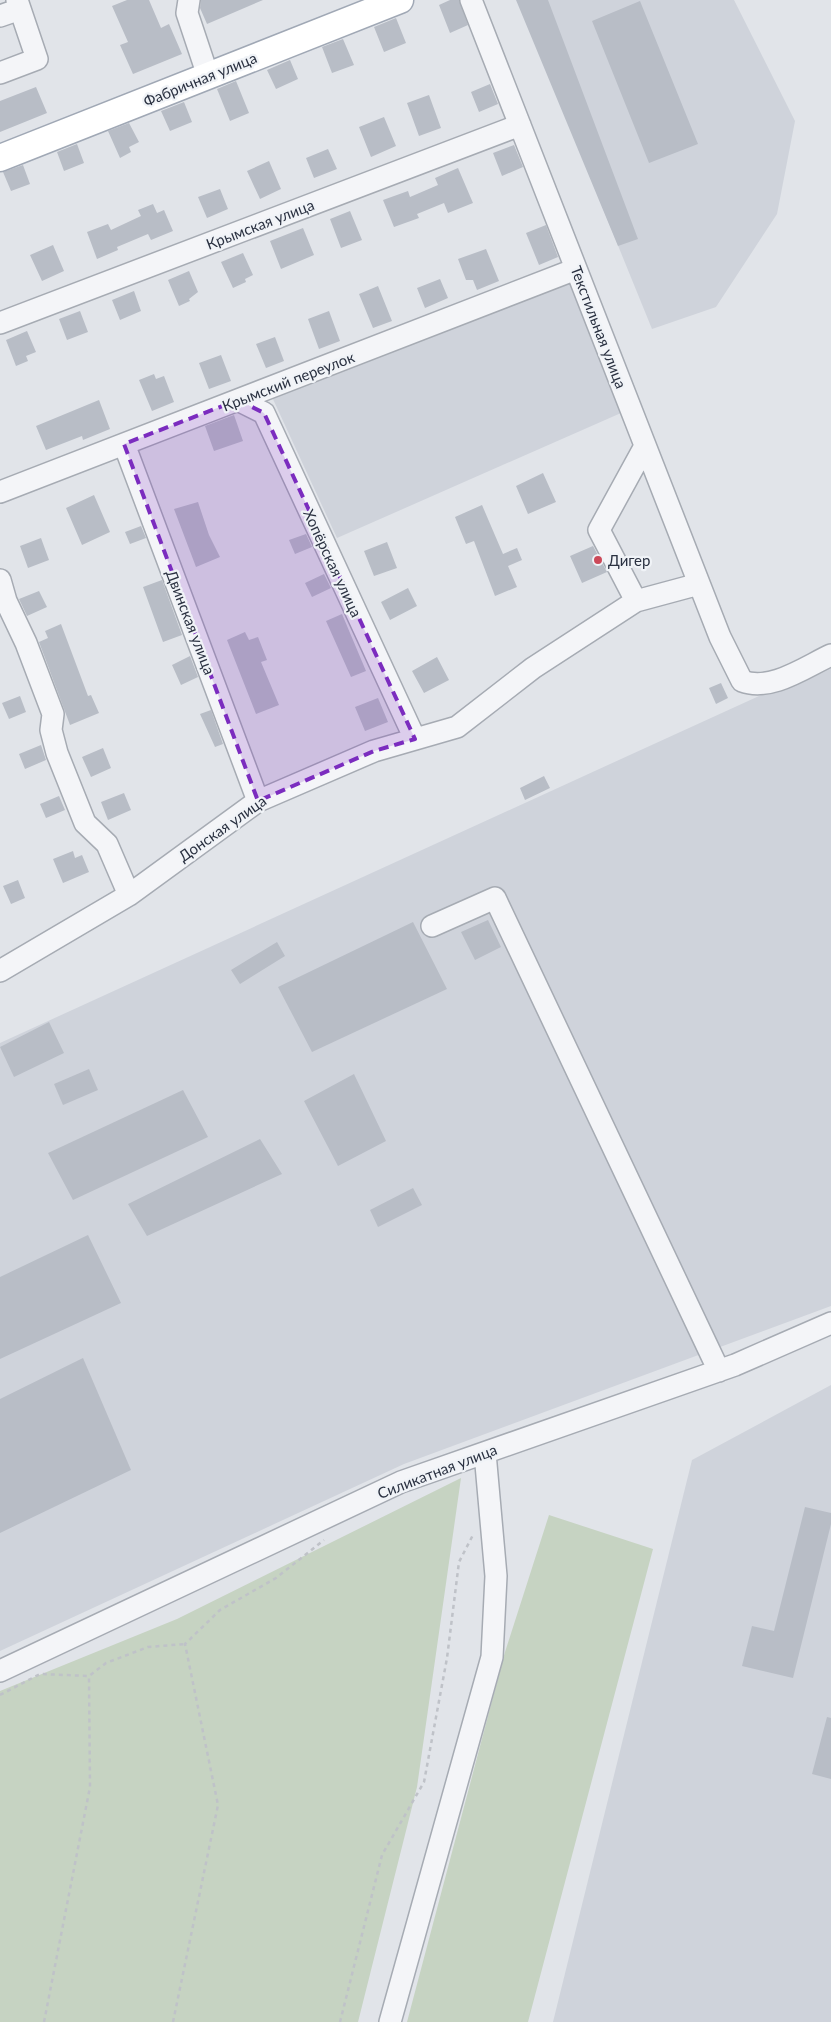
<svg xmlns="http://www.w3.org/2000/svg" width="831" height="2022" viewBox="0 0 831 2022" font-family="Lato,sans-serif">
  <style>
    .built { fill: #cfd3db }
    .green { fill: #c6d3c2 }
    .building { fill: #b8bdc6 }
    .lines { fill: none; stroke-linecap: round; stroke-linejoin: round }
    .minor-casing { stroke: #a6abb3; stroke-width: 24 }
    .major-casing { stroke: #a0a8b5; stroke-width: 29 }
    .path { stroke: #bfc2c8; stroke-width: 2.5; stroke-dasharray: 4 4; stroke-linecap: butt }
    .minor { stroke: #f4f5f8; stroke-width: 21 }
    .major { stroke: #fff; stroke-width: 26 }
    .marked { fill: #7b2cbf; fill-opacity: 0.2; stroke: #7b2cbf; stroke-width: 4; stroke-dasharray: 10 6; stroke-linejoin: round }
    .poi-dot { fill: #cc4959; stroke: #f0f3f7; stroke-width: 2 }
    .labels { text-anchor: middle; dominant-baseline: central; stroke-width: 4.5; stroke-linejoin: round; paint-order: stroke }
    .street-label { font-size: 15px; fill: #2a3141; stroke: #f0f3f7 }
    .poi-label { font-size: 15px; fill: #2a3141; stroke: #f0f3f7; text-anchor: start }
  </style>
  <rect width="100%" height="100%" fill="#e1e4e9"/>
  <path class="built" d="M518,0H734L795,121L777,214L716,307L652,329Z
    M570,281L621,413L337,538L272,397Z
    M831,663V1306L404,1464L0,1651V1043Z
    M831,1385V2022H553L692,1460Z"/>
  <path class="green" d="M461,1478L417,1787L358,2022H0V1691L177,1619Z
    M549,1515L653,1549L528,2022H407L505,1652Z"/>
  <path class="building" d="M127,0H149L161,28L169,24L182,54L133,74L120,45L128,42L112,6Z
    M201,0H263L207,24L200,8Z
    M450,0H459L468,25L450,33L439,5Z
    M516,0H548L638,239L618,246Z
    M640,1L698,144L649,163L592,21Z
    M396,18L406,43L384,52L374,27Z
    M343,39L354,65L332,73L322,47Z
    M290,60L298,79L276,89L267,70Z
    M236,81L249,113L230,121L217,89Z
    M490,84L498,104L479,112L471,92Z
    M36,87L47,113L0,132V101Z
    M429,95L441,128L419,136L407,103Z
    M184,102L192,122L170,131L161,111Z
    M384,117L396,146L371,157L359,127Z
    M129,123L139,142L129,147L131,152L120,158L108,131Z
    M77,144L84,163L64,171L57,152Z
    M514,145L523,167L502,176L493,153Z
    M328,149L337,169L314,178L306,158Z
    M269,161L281,189L260,199L247,171Z
    M23,165L30,184L11,191L3,172Z
    M458,168L473,203L448,213L444,203L417,214L419,218L394,227L383,200L408,191L410,197L438,185L435,178Z
    M220,189L228,209L207,218L198,197Z
    M153,204L157,213L164,210L173,231L151,240L148,234L117,247L118,250L97,259L87,232L108,224L111,230L141,216L138,210Z
    M350,211L362,240L341,248L330,219Z
    M546,225L558,257L539,265L526,233Z
    M303,228L314,255L281,269L270,241Z
    M53,245L64,271L42,281L30,255Z
    M486,249L499,281L477,290L473,280H466L458,259Z
    M243,253L253,275L245,279L246,282L233,288L221,262Z
    M189,271L198,292L189,299L190,301L179,306L168,280Z
    M440,279L448,298L425,308L417,288Z
    M378,286L392,321L373,328L359,294Z
    M134,291L141,311L120,320L112,300Z
    M80,311L88,332L67,340L59,319Z
    M329,311L340,341L319,349L308,319Z
    M27,331L36,352L26,356L28,361L16,366L6,340Z
    M275,337L284,361L266,368L256,344Z
    M221,355L231,381L209,389L199,363Z
    M154,374L156,379L164,376L174,402L152,411L139,380Z
    M99,400L110,429L83,440L82,436L46,450L36,426Z
    M234,415L243,441L214,451L205,426Z
    M543,473L556,502L528,514L516,486Z
    M94,495L110,532L82,545L66,508Z
    M198,502L209,535L220,557L196,567L174,509Z
    M482,505L503,554L517,548L522,560L508,566L517,587L495,596L474,541L466,544L455,517Z
    M141,526L146,538L130,544L125,532Z
    M306,534L312,547L295,554L289,540Z
    M41,538L49,560L28,568L20,546Z
    M387,542L397,568L374,576L364,551Z
    M593,546L607,572L582,583L570,556Z
    M324,574L331,588L312,597L305,583Z
    M162,580L182,635L163,642L143,587Z
    M408,588L417,606L390,620L381,602Z
    M39,591L47,607L27,616L19,599Z
    M342,614L366,671L351,677L326,621Z
    M61,624L88,696L91,695L99,713L70,725L39,642L48,638L45,631Z
    M245,632L249,640L258,637L267,660L261,662L279,705L256,714L227,640Z
    M190,656L198,677L181,685L172,665Z
    M437,657L449,680L424,693L412,671Z
    M721,683L728,698L716,704L709,688Z
    M20,696L26,712L9,719L2,703Z
    M378,698L388,722L365,731L355,707Z
    M211,710L223,744L215,747L200,714Z
    M41,745L46,760L25,769L19,754Z
    M103,748L111,768L91,777L82,757Z
    M544,776L550,788L525,800L520,788Z
    M124,793L131,810L108,820L101,802Z
    M59,796L65,810L46,818L40,804Z
    M73,851L75,858L82,855L89,872L63,883L53,859Z
    M18,880L25,898L11,904L3,886Z
    M488,920L501,947L475,960L461,932Z
    M413,922L447,989L312,1052L278,987Z
    M277,942L285,956L240,984L231,970Z
    M49,1022L64,1053L14,1077L0,1047Z
    M89,1069L98,1090L63,1105L54,1084Z
    M354,1074L386,1141L338,1166L304,1101Z
    M183,1090L208,1137L73,1200L48,1153Z
    M260,1139L282,1174L147,1236L128,1204Z
    M413,1188L422,1205L378,1227L370,1210Z
    M88,1235L121,1303L0,1359V1277Z
    M83,1358L131,1470L0,1533V1399Z
    M805,1507L831,1513V1524L793,1678L742,1666L752,1626L774,1631Z
    M827,1717L831,1718V1779L812,1774Z"/>
  <g class="lines">
    <defs>
      <path id="minor" d="M189,0L187,13L208,76
        M471,0L720,637L742,681C771,692 805,667 831,655
        M0,16L20,9
        M0,73L37,59L17,0
        M0,323L520,125
        M238,400L264,413L415,739
        M124,444L258,801
        M645,446L599,530L636,601L699,584
        M0,492L576,269
        M0,580L6,601L26,643L53,714L51,730L57,753L85,823L107,844L129,895
        M432,926L495,898L719,1371
        M0,971L129,895L258,801L374,751L457,727L533,668L636,601
        M0,1671L401,1482L735,1365L831,1323
        M390,2022L492,1657L496,1576L485,1453"/>
      <path id="major" d="M0,158L400,0"/>
    </defs>
    <use href="#minor" class="minor-casing"/>
    <use href="#major" class="major-casing"/>
    <path class="path" d="M0,1695L40,1674L89,1676L106,1663L148,1647L185,1644
      M44,2022L90,1787L89,1676
      M173,2022L218,1805L185,1644L220,1610L276,1578L324,1540
      M340,2022L382,1855L424,1782L447,1658L459,1562L474,1533"/>
    <use href="#minor" class="minor"/>
    <use href="#major" class="major"/>
  </g>
  <path class="marked" d="M238,400L264,413L415,739L374,751L258,801L124,444Z"/>
  <circle class="poi-dot" cx="598" cy="560" r="5"/>
  <g class="labels">
    <g class="street-label">
      <text transform="translate(200 79) rotate(-22)">Фабричная улица</text>
      <text transform="translate(260 224) rotate(-21)">Крымская улица</text>
      <text transform="translate(599 327) rotate(69)">Текстильная улица</text>
      <text transform="translate(288 381) rotate(-21)">Крымский переулок</text>
      <text transform="translate(333 563) rotate(65)">Хопёрская улица</text>
      <text transform="translate(191 622) rotate(69)">Двинская улица</text>
      <text transform="translate(222 828) rotate(-35)">Донская улица</text>
      <text transform="translate(437 1471) rotate(-21)">Силикатная улица</text>
    </g>
    <g class="poi-label">
      <text x="608" y="560">Дигер</text>
    </g>
  </g>
</svg>
